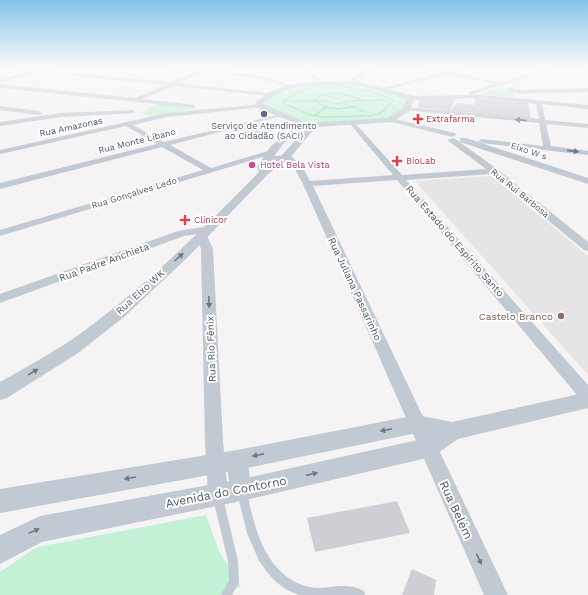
<svg xmlns="http://www.w3.org/2000/svg" width="588" height="595" viewBox="0 0 588 595" font-family="'Work Sans',sans-serif">
  <style>
    .education { fill: #e6e4e5 }
    .green { fill: #c3f1d5 }
    .building { fill: #cdcfd5 }
    .lines { fill: none; stroke-linecap: round; stroke-linejoin: round }
    .path-far1 { stroke: #7ad0a6; stroke-width: 1; stroke-dasharray: 1.5 1; stroke-linecap: butt }
    .path { stroke: #7ad0a6; stroke-width: 1.5; stroke-dasharray: 1.5 1; stroke-linecap: butt }
    .service { fill: #c1cad2; fill-rule: evenodd }
    .minor { fill: #c1cad2; fill-rule: evenodd }
    .tertiary { fill: #c1cad2; fill-rule: evenodd }
    .oneway { fill: #6e7983 }
    .service-dot { fill: #5c6f8a; stroke: #fff; stroke-width: 1.5 }
    .health-dot { fill: #e0444e; stroke: #fff; stroke-width: 1.5 }
    .hotel-dot { fill: #d1479c; stroke: #fff; stroke-width: 1.5 }
    .education-dot { fill: #8d6e63; stroke: #fff; stroke-width: 1.5 }
    .labels { text-anchor: middle; dominant-baseline: central; stroke-width: 4; stroke-linejoin: round; paint-order: stroke }
    .far-health-label { font-size: 9px; fill: #be3a42; stroke: #fff; text-anchor: start }
    .far-service-label { font-size: 9px; fill: #4e5e75; stroke: #fff }
    .far-street-label { font-size: 9px; fill: #4a5661; stroke: #fff }
    .far-hotel-label { font-size: 9px; fill: #b23c85; stroke: #fff; text-anchor: start }
    .street-label { font-size: 10px; fill: #4a5661; stroke: #fff }
    .education-label { font-size: 10px; fill: #785e54; stroke: #fff; text-anchor: end }
    .near-street-label { font-size: 12px; fill: #4a5661; stroke: #fff }
  </style>
  <rect width="100%" height="100%" fill="#f5f3f3"/>
  <path class="education" d="M492,176L588,256V375L415,181Z"/>
  <path class="green" d="M302,85H361L409,98L405,109L389,120L310,125L261,106L273,95Z
    M497,88L514,92L515,97L479,94Z
    M157,104L194,108V109L153,117L141,113Z
    M206,515L219,551L241,586L223,595H0V572L37,547Z"/>
  <path class="building" d="M475,98L528,103L531,119L451,111L456,103L474,105Z
    M420,99H455L450,111L418,107Z
    M269,121L286,127L254,137L237,130Z
    M397,501L410,533L315,552L307,518Z
    M412,569L436,580L434,595H402Z"/>
  <g class="lines">
    <path class="path-far1" d="M317,93L336,98L347,95
      M284,101H327L339,104L349,101L383,100
      M345,104L355,108
      M294,108L283,103L284,100C290,97 297,92 303,90C324,82 375,88 393,101L386,108
      M325,108L327,107
      M329,108L314,101C325,88 350,94 363,101L357,106L349,108"/>
    <path class="path" d="M292,107L310,115L322,117L369,116L381,113L387,107
      M324,107L338,109L353,107
      M353,107L365,112
      M315,115L327,107"/>
    <path class="service" d="M242,489L245,490L247,493C254,524 261,559 290,579C298,584 306,587 316,588C334,588 347,582 364,591L365,595H299L287,590L276,582L267,572L259,561L254,549L247,533L237,493L239,490Z
      M218,494L221,495L223,498L238,561L239,582L232,595H221L229,581L228,561L213,498L215,495Z"/>
    <path class="minor" d="M0,67L171,82L196,72L152,68L150,67L202,70L204,72L179,83L274,94L271,96L173,86L143,99L195,105V107L193,108L0,88V84L135,98L165,85L0,68Z
      M223,67H228L221,71L262,76L293,86L290,88L262,79L213,72Z
      M304,67H308L322,84H318Z
      M379,67H388L367,71L365,70Z
      M419,67L447,71L472,67L454,73L500,83L554,67H560L472,94L588,105V109L542,104L545,120L588,124V128L546,124L551,146L588,151V155L482,143L478,141L482,139L543,146L539,123L404,110L403,109L406,107L539,119L536,104L479,98L411,100L408,98L411,96L470,95L469,92L494,84L447,74L382,91L379,89L441,73Z
      M508,87L519,90L588,88V92L519,94L506,90Z
      M260,104L263,106L262,107L167,117L133,125L164,142L281,114V116L170,145L211,168L268,151L274,156L290,155L303,168L310,181L393,175L350,124V122H354L402,175L486,169L447,140L454,138L497,169L588,242V251L584,250L492,174L406,180L588,385V402L582,401L397,180L313,186L508,595H484L303,184L296,171L285,160L272,161L266,156L0,236V230L203,170L162,147L0,189V183L157,144L126,126L0,154V150L167,113Z
      M0,106L39,111L42,113L39,115L0,110Z
      M133,110L135,111V113L61,117L0,126V122L61,113Z
      M390,118L455,133L456,135L452,137L388,121V119Z
      M460,138H466L588,178V184L460,142Z
      M210,226L214,227L215,229L214,231L203,233L207,236L213,249L223,442L228,494L225,501L218,503L211,501L208,494L205,442L201,249L197,236L198,234L184,236L0,303V294L178,231Z
      M237,452L244,454C249,465 253,485 248,497L241,499L234,497C229,485 225,465 230,454Z"/>
    <path class="tertiary" d="M47,67H56L0,83V79Z
      M368,67H374L356,81L414,96L415,98L409,111L393,122L316,127L288,160L268,174L187,258L124,317L78,353L7,398L0,400V382C30,365 60,349 88,328C150,282 205,227 259,172L257,167L271,146L298,124L257,108L256,102L270,92L287,85L312,82L347,81ZM320,85H358L407,99L403,108L388,118L324,122H305L263,104C279,89 299,86 320,85ZM306,127H308L281,156L267,166L283,144Z
      M588,392V408L458,439L435,455L427,458L241,501L42,542L0,564V535L40,516L241,479L422,439L428,435L417,433L237,470L0,513V489L237,450L417,415L452,422Z"/>
  </g>
  <defs><path id="oneway-solid" d="M-6-.8H1V-3.2L6.5 0L1 3.2V.8H-6Z"/></defs>
  <g class="oneway">
    <use href="#oneway-solid" transform="translate(521 120) rotate(-175)"/>
    <use href="#oneway-solid" transform="translate(573 151) rotate(6)"/>
    <use href="#oneway-solid" transform="translate(179 257) rotate(-42)"/>
    <use href="#oneway-solid" transform="translate(209 302) rotate(88)"/>
    <use href="#oneway-solid" transform="translate(33 372) rotate(-31)"/>
    <use href="#oneway-solid" transform="translate(386 430) rotate(169)"/>
    <use href="#oneway-solid" transform="translate(258 455) rotate(169)"/>
    <use href="#oneway-solid" transform="translate(312 474) rotate(-13)"/>
    <use href="#oneway-solid" transform="translate(130 478) rotate(170)"/>
    <use href="#oneway-solid" transform="translate(34 531) rotate(-22)"/>
    <use href="#oneway-solid" transform="translate(479 559) rotate(65)"/>
  </g>
  <linearGradient id="sky" x2="0" y2="1"><stop stop-color="#85c3ea"/><stop offset="0.45" stop-color="#fafafa"/><stop offset="1" stop-color="#fafafa" stop-opacity="0"/></linearGradient>
  <rect width="588" height="150" fill="url(#sky)"/>
  <circle class="service-dot" cx="264" cy="114" r="4"/>
  <g class="health-dot">
    <path d="M416 113h4v4h4v4h-4v4h-4v-4h-4v-4h4z"/>
    <path d="M395 155h4v4h4v4h-4v4h-4v-4h-4v-4h4z"/>
    <path d="M183 214h4v4h4v4h-4v4h-4v-4h-4v-4h4z"/>
  </g>
  <circle class="hotel-dot" cx="252" cy="165" r="4"/>
  <circle class="education-dot" cx="561" cy="316" r="4"/>
  <g class="labels">
    <g class="far-health-label">
      <text x="426" y="119">Extrafarma</text>
      <text x="406" y="161">BioLab</text>
      <text x="194" y="220">Clinicor</text>
    </g>
    <g class="far-service-label">
      <text x="264" y="126">Serviço de Atendimento<tspan x="264" dy="10">ao Cidadão (SACI)</tspan></text>
    </g>
    <g class="far-street-label">
      <text transform="translate(71 127) rotate(-12)">Rua Amazonas</text>
      <text transform="translate(137 141) rotate(-14)">Rua Monte Líbano</text>
      <text transform="translate(529 151) rotate(18)">Eixo W s</text>
      <text transform="translate(134 193) rotate(-17)">Rua Gonçalves Ledo</text>
      <text transform="translate(520 193) rotate(39)">Rua Rui Barbosa</text>
    </g>
    <g class="far-hotel-label">
      <text x="260" y="165">Hotel Bela Vista</text>
    </g>
    <g class="street-label">
      <text transform="translate(455 241) rotate(49)">Rua Estado do Espírito Santo</text>
      <text transform="translate(104 262) rotate(-20)">Rua Padre Anchieta</text>
      <text transform="translate(355 289) rotate(65)">Rua Juliana Passarinho</text>
      <text transform="translate(140 292) rotate(-42)">Rua Eixo WK</text>
      <text transform="translate(211 349) rotate(-92)">Rua Rio Fênix</text>
    </g>
    <g class="education-label">
      <text x="553" y="316">Castelo Branco</text>
    </g>
    <g class="near-street-label">
      <text transform="translate(226 492) rotate(-11)">Avenida do Contorno</text>
      <text transform="translate(456 510) rotate(65)">Rua Belém</text>
    </g>
  </g>
</svg>
